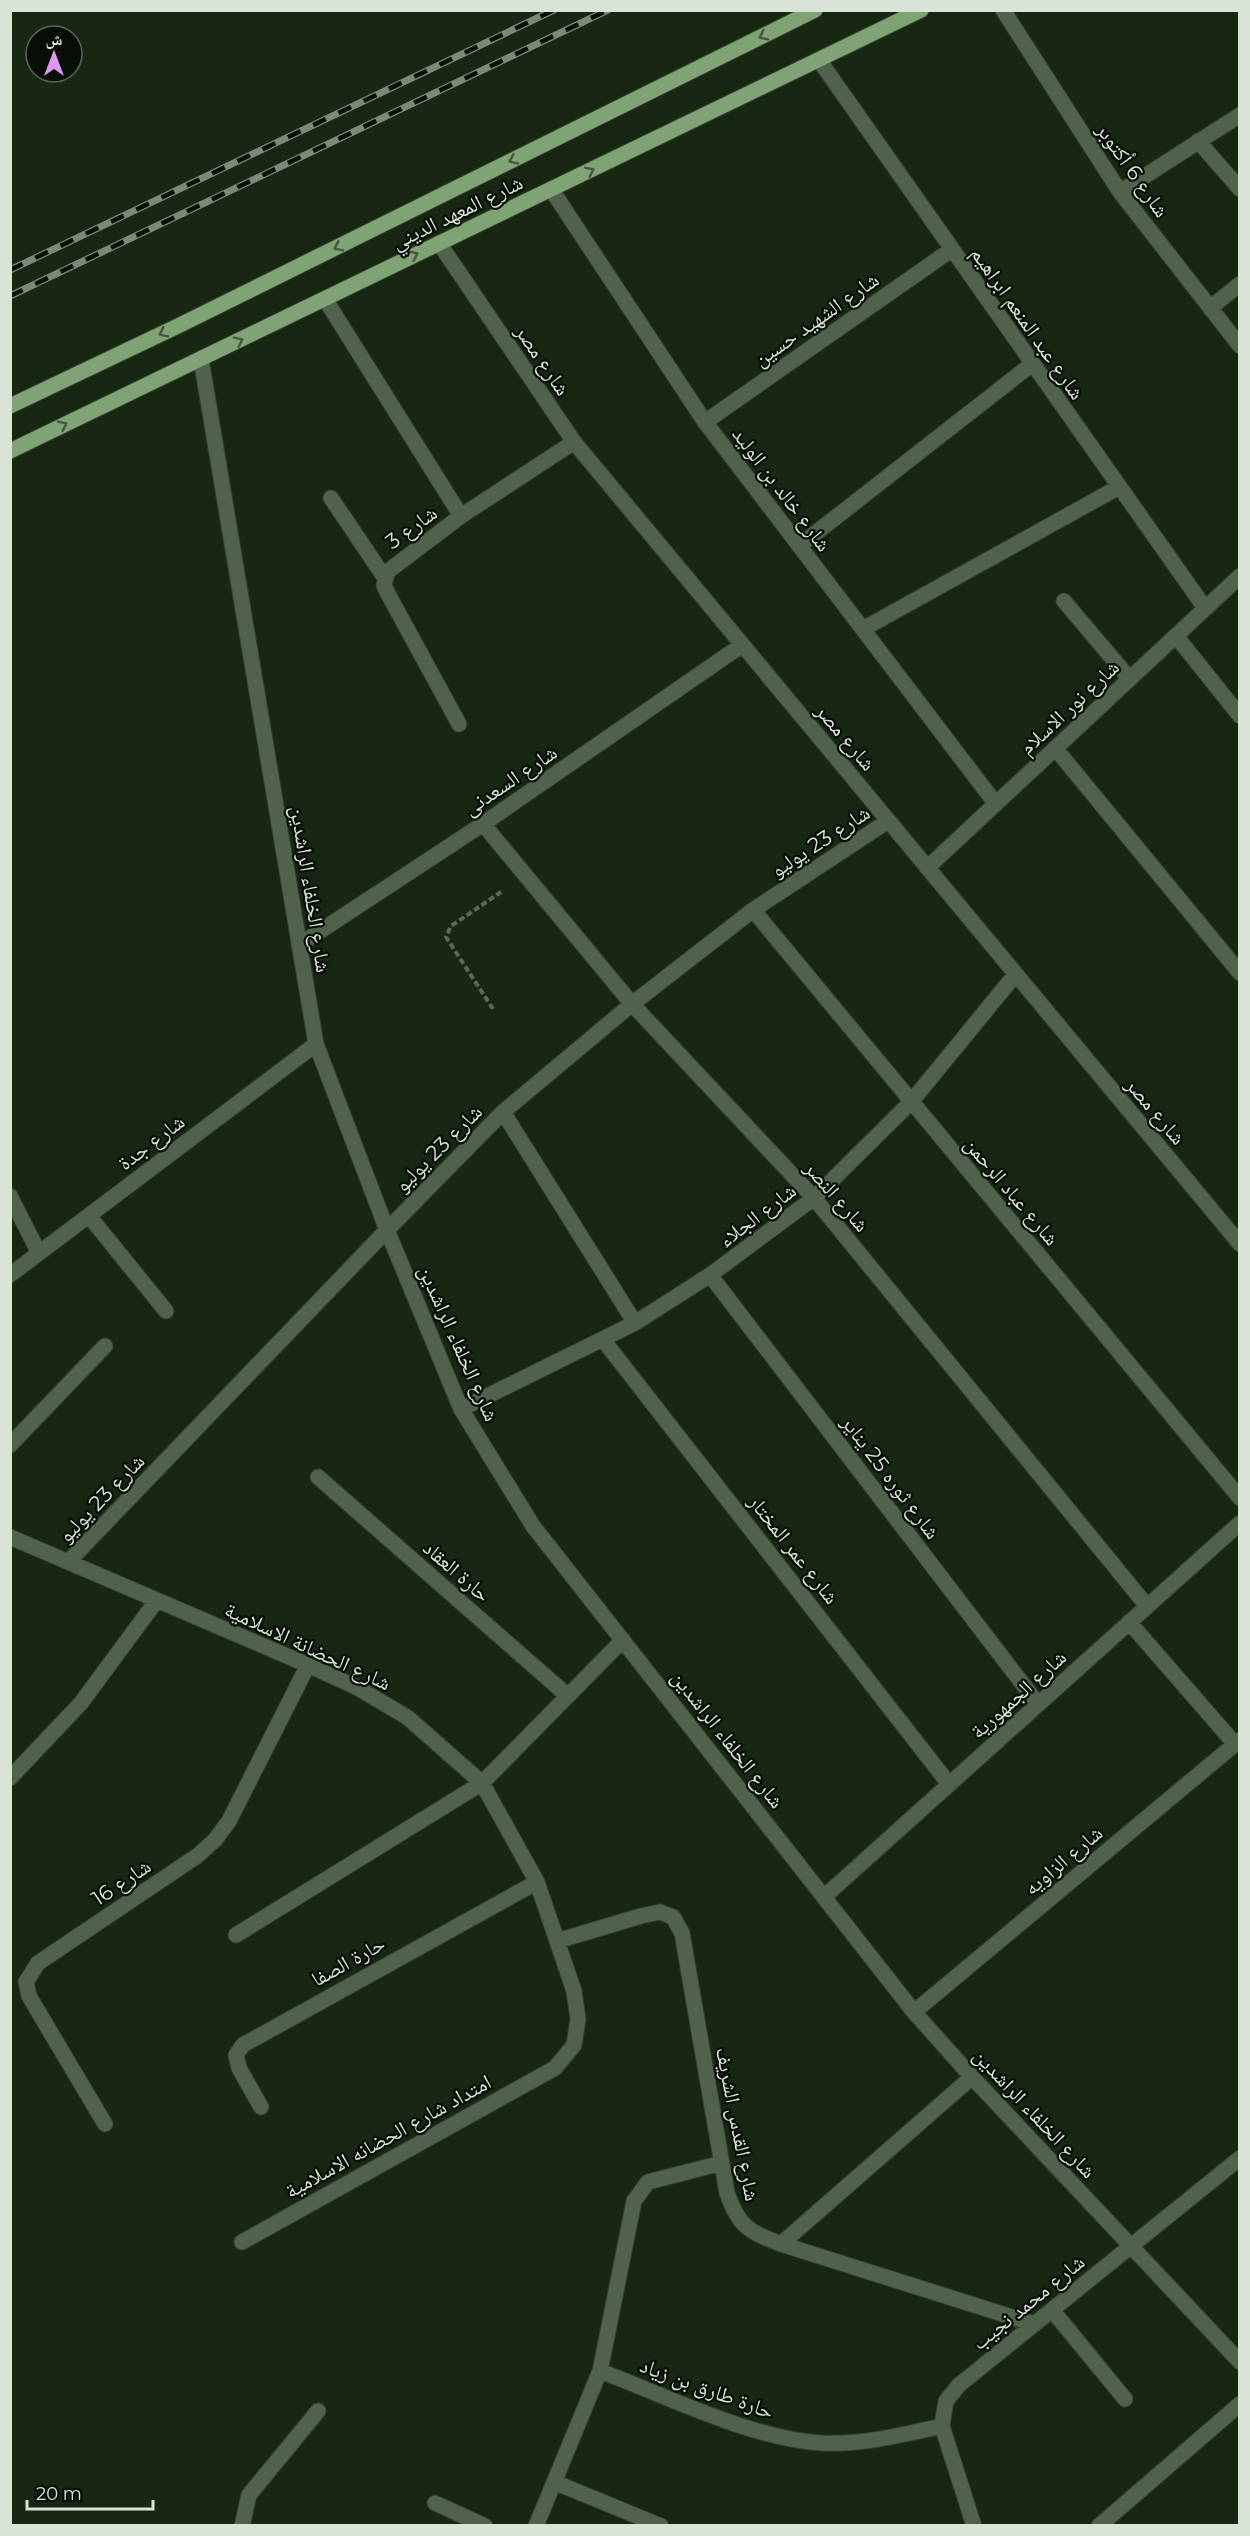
<svg xmlns="http://www.w3.org/2000/svg" width="1250" height="2536" viewBox="0 0 1250 2536" font-family="Montserrat,'Noto Naskh Arabic',sans-serif">
  <style>
    .lines { fill: none; stroke-linecap: round; stroke-linejoin: round }
    .street-casing { stroke: #32412d; stroke-width: 17 }
    .primary-casing { stroke: #32412d; stroke-width: 17 }
    .path { stroke: #5a6855; stroke-width: 4; stroke-dasharray: 6 3; stroke-linecap: butt }
    .street { stroke: #51624c; stroke-width: 15 }
    .primary { stroke: #80a375; stroke-width: 15 }
    .rail-casing { stroke: #7c8978; stroke-width: 7 }
    .rail { stroke: #070e06; stroke-width: 4.5; stroke-dasharray: 14; stroke-linecap: butt }
    .oneway { stroke: #44583e }
    .labels { text-anchor: middle; dominant-baseline: central; stroke-width: 4.5; stroke-linejoin: round; paint-order: stroke }
    .street-label { font-size: 21px; fill: #d9e4d6; stroke: #070e06 }
  </style>
  <rect width="100%" height="100%" fill="#172712"/>
  <g class="lines">
    <defs>
      <path id="street" d="M1003,10L1120,192L1240,346
        M819,60L1205,608
        M1198,141L1240,189
        M551,189L705,422L996,804
        M1120,192L1240,115
        M439,243L574,442L1240,1244
        M325,299L461,516
        M1210,308L1240,284
        M201,359L316,1044L387,1230L461,1409L533,1526L914,2012L972,2077L1240,2362
        M705,422L951,250
        M331,498L385,578
        M799,546L1032,364
        M1064,601L1129,678
        M863,629L1119,487
        M1176,636L1240,716
        M459,724L387,592L384,585L387,572L461,516L574,442
        M1055,748L1240,973
        M483,824L632,1004L814,1198L1147,1606
        M927,868L1240,576
        M753,910L1240,1498
        M299,945L483,824L742,645
        M503,1112L635,1323
        M10,1196L39,1253
        M89,1216L166,1311
        M10,1275L316,1044
        M710,1275L1038,1704
        M604,1341L949,1784
        M461,1409L635,1323L710,1275L814,1198L911,1102L1015,975
        M10,1445L105,1346
        M318,1477L568,1696
        M10,1537L308,1665L356,1687L407,1717L482,1783L537,1882L574,1991L578,2019L574,2045L555,2068L242,2242
        M69,1561L387,1230L503,1112L632,1004L753,910L888,821
        M1129,1622L1235,1744
        M10,1778L81,1703L157,1600
        M825,1896L1240,1523
        M236,1935L482,1783L623,1640
        M557,1941L641,1916L660,1912L673,1917L682,1933L727,2193C739,2227 748,2231 781,2244L1034,2324
        M914,2012L1240,1740
        M261,2107L239,2068L236,2055L243,2045L537,1882
        M105,2124L29,1996L26,1982L38,1963L197,1856L215,1840L229,1821L308,1665
        M781,2244L972,2077
        M1052,2310L1125,2399
        M600,2371C667,2396 749,2438 821,2443C862,2445 902,2435 942,2426
        M554,2482L661,2526
        M435,2503L485,2526
        M242,2526L249,2495L318,2411
        M536,2526L600,2371L634,2201L648,2182L722,2163
        M974,2526L942,2426L946,2401L959,2385L1240,2158
        M1099,2526L1240,2404"/>
      <path id="primary" d="M10,406L180,325L815,10
        M10,451L921,10"/>
    </defs>
    <use href="#street" class="street-casing"/>
    <use href="#primary" class="primary-casing"/>
    <path class="path" d="M493,1009L446,937L451,926L501,892"/>
    <use href="#street" class="street"/>
    <use href="#primary" class="primary"/>
    <defs>
      <path id="rail" d="M10,270L554,10
        M10,296L608,10"/>
    </defs>
    <use href="#rail" class="rail-casing"/>
    <use href="#rail" class="rail"/>
  </g>
  <defs><path id="oneway-chevron" d="M-2-3.5L2.5 0L-2 3.5" fill="none" stroke-width="1.6" stroke-linecap="round" stroke-linejoin="round" transform="scale(1.5)"/></defs>
  <g class="oneway">
    <use href="#oneway-chevron" transform="translate(763 36) rotate(154)"/>
    <use href="#oneway-chevron" transform="translate(513 160) rotate(154)"/>
    <use href="#oneway-chevron" transform="translate(590 171) rotate(-26)"/>
    <use href="#oneway-chevron" transform="translate(338 247) rotate(154)"/>
    <use href="#oneway-chevron" transform="translate(414 255) rotate(-26)"/>
    <use href="#oneway-chevron" transform="translate(163 333) rotate(154)"/>
    <use href="#oneway-chevron" transform="translate(239 341) rotate(-26)"/>
    <use href="#oneway-chevron" transform="translate(63 425) rotate(-26)"/>
  </g>
  <g class="labels">
    <g class="street-label">
      <text transform="translate(1133 170) rotate(55)">شارع 6 أكتوبر</text>
      <text transform="translate(457 212) rotate(-26)">شارع المعهد الديني</text>
      <text transform="translate(816 319) rotate(-35)">شارع الشهيد حسين</text>
      <text transform="translate(1028 323) rotate(55)">شارع عبد المنعم ابراهيم</text>
      <text transform="translate(543 360) rotate(56)">شارع مصر</text>
      <text transform="translate(782 489) rotate(53)">شارع خالد بن الوليد</text>
      <text transform="translate(411 527) rotate(-36)">شارع 3</text>
      <text transform="translate(1069 707) rotate(-43)">شارع نور الاسلام</text>
      <text transform="translate(846 737) rotate(50)">شارع مصر</text>
      <text transform="translate(510 780) rotate(-34)">شارع السعدنى</text>
      <text transform="translate(820 841) rotate(-33)">شارع 23 يوليو</text>
      <text transform="translate(311 889) rotate(81)">شارع الخلفاء الراشدين</text>
      <text transform="translate(1156 1111) rotate(50)">شارع مصر</text>
      <text transform="translate(151 1142) rotate(-37)">شارع جدة</text>
      <text transform="translate(438 1148) rotate(-45)">شارع 23 يوليو</text>
      <text transform="translate(1012 1191) rotate(50)">شارع عباد الرحمن</text>
      <text transform="translate(837 1196) rotate(49)">شارع النصر</text>
      <text transform="translate(757 1215) rotate(-37)">شارع الجلاء</text>
      <text transform="translate(459 1343) rotate(66)">شارع الخلفاء الراشدين</text>
      <text transform="translate(891 1477) rotate(53)">شارع ثوره 25 يناير</text>
      <text transform="translate(101 1498) rotate(-46)">شارع 23 يوليو</text>
      <text transform="translate(794 1549) rotate(52)">شارع عمر المختار</text>
      <text transform="translate(457 1571) rotate(41)">حارة العقاد</text>
      <text transform="translate(308 1646) rotate(25)">شارع الحضانة الاسلامية</text>
      <text transform="translate(1018 1694) rotate(-42)">شارع الجمهورية</text>
      <text transform="translate(728 1739) rotate(52)">شارع الخلفاء الراشدين</text>
      <text transform="translate(1063 1860) rotate(-40)">شارع الزاويه</text>
      <text transform="translate(121 1882) rotate(-34)">شارع 16</text>
      <text transform="translate(348 1961) rotate(-29)">حارة الصفا</text>
      <text transform="translate(1035 2113) rotate(47)">شارع الخلفاء الراشدين</text>
      <text transform="translate(738 2124) rotate(79)">شارع القدس الشريف</text>
      <text transform="translate(388 2136) rotate(-29)">امتداد شارع الحضانه الاسلامية</text>
      <text transform="translate(1028 2302) rotate(-39)">شارع محمد نجيب</text>
      <text transform="translate(707 2388) rotate(20)">حارة طارق بن زياد</text>
    </g>
  </g>
  <rect width="1250" height="2536" fill="none" stroke="#d9e4d6" stroke-width="24"/>
  <g transform="translate(54 54)"><circle r="28" fill="#070e06" stroke="#5b6459" stroke-width="1.5"/>
  <path d="M0-4.5L10 22L0 15L-10 22Z" fill="#de98f2"/>
  <text y="-9" font-size="16" font-weight="bold" text-anchor="middle" fill="#d9e4d6">ش</text>
  </g>
  <path d="M27 2500v9h126v-9" fill="none" stroke="#d9e4d6" stroke-width="3"/>
  <text x="36" y="2500" font-size="18" fill="#d9e4d6" stroke="#070e06" stroke-width="4.5" paint-order="stroke">20 m</text>
</svg>
